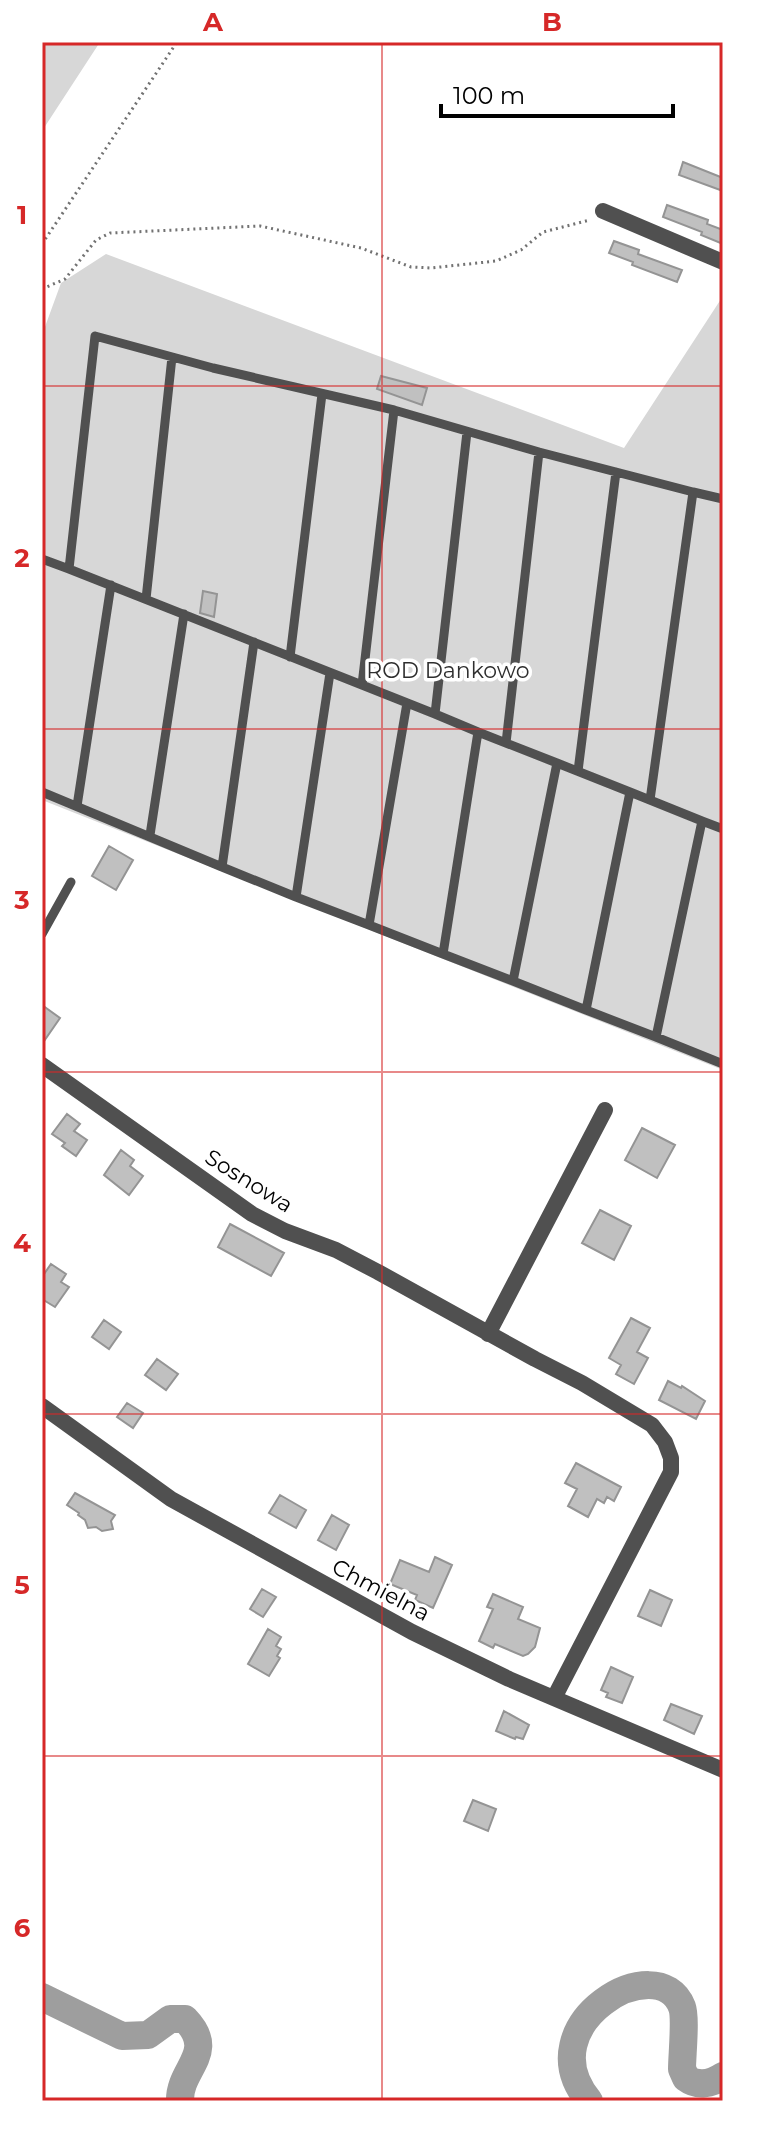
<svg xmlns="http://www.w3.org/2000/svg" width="765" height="2143" viewBox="0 0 765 2143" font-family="Montserrat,sans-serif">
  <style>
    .green { fill: #d7d7d7 }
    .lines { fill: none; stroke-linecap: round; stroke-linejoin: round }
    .river { stroke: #9e9e9e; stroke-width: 28 }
    .building { fill: #c0c0c0; stroke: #949494; stroke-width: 2 }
    .path { stroke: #727272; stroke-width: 3; stroke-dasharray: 2 4; stroke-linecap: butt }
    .service { stroke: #505050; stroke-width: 9 }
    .minor { stroke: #505050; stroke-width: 16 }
    .grid { fill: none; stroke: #d62828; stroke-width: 2; stroke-opacity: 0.55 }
    .labels { text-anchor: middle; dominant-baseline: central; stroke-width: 7; stroke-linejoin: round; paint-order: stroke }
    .park-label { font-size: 22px; fill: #2e2e2e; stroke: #fff }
    .street-label { font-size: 22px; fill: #000; stroke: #fff }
    .neatline { fill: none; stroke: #d62828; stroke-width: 3 }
    .grid-label { font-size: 26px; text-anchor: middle; font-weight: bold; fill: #d62828 }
  </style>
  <rect width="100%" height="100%" fill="#fff"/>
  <path class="green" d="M42,42H100L42,131Z
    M106,254L624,448L723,296V1070L42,800V335L61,283Z"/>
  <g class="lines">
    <path class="river" d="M42,1997L122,2036L148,2035L170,2019H185C218,2053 179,2068 180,2101
      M589,2101C525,2024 659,1946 682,2007C686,2018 682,2056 682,2069L686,2078C698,2087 711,2084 723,2076"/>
  </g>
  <path class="building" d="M683,162L723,178V191L679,175Z
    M667,205L708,220L707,224L723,230V244L701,235L702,232L663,217Z
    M614,241L639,250L638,254L682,270L677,282L632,265L633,262L609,253Z
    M381,376L427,388L422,405L377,389Z
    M203,591L217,594L214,617L200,613Z
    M109,846L133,860L116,890L92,876Z
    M42,1005L60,1018L42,1044Z
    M67,1114L80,1124L74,1131L87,1140L76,1156L62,1146L65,1143L52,1134Z
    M642,1128L675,1145L657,1178L625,1160Z
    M121,1150L134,1160L130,1166L143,1176L129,1195L104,1175Z
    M600,1210L631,1226L614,1260L582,1243Z
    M230,1224L284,1253L271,1276L218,1247Z
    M51,1264L66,1274L61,1282L69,1287L55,1307L42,1299V1277Z
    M631,1318L650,1328L637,1352L648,1358L634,1384L616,1374L621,1365L609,1358Z
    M104,1320L121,1332L109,1349L92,1337Z
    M157,1359L178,1374L166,1390L145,1375Z
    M668,1381L681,1388L682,1386L705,1401L696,1419L659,1400Z
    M127,1403L143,1413L133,1428L117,1417Z
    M576,1463L621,1487L614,1501L607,1497L604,1503L597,1499L588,1517L568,1506L577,1489L565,1483Z
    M75,1493L115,1515L111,1521L113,1529L102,1531L96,1527L88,1528L85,1520L78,1515L79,1513L67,1505Z
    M280,1495L306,1510L296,1528L269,1513Z
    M332,1515L349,1525L336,1550L318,1540Z
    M435,1557L452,1565L433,1608L415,1600L417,1595L390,1584L400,1560L429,1572Z
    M262,1589L276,1597L263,1617L250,1609Z
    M650,1590L672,1600L661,1626L638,1616Z
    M493,1594L523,1607L518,1619L540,1628L535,1647L528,1654L523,1656L495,1644L493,1648L479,1641L493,1609L487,1607Z
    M268,1629L281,1637L276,1646L281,1649L277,1656L280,1658L269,1676L248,1664Z
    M611,1667L633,1677L622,1703L606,1697L608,1693L601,1690Z
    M671,1704L702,1716L694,1734L664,1720Z
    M504,1711L529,1725L523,1739L516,1737L515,1739L496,1731Z
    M473,1800L496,1809L488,1831L464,1821Z"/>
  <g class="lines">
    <path class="path" d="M42,244L177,42
      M42,289L65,279L96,240L110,233L260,226L361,248L411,267L431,268L496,261L521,250L543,232L590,220"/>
    <path class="service" d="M467,432L435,714L362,685L394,410L539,452
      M693,492L723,499
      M42,559L69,569L95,336L213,368L394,410
      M69,569L362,685
      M146,599L172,357
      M254,642L222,867L296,897L330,673
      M290,657L322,394
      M407,703L369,925L443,954L478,732L557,763L513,981L586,1010L630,792L702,821L656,1037L723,1064
      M435,714L478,732
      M506,743L539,452L616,472
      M557,763L630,792
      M578,771L616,472L693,492L650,800
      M42,792L222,867
      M77,806L111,585
      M702,821L723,829
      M150,835L184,614
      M296,897L369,925
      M42,934L71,882
      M443,954L513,981
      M586,1010L656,1037"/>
    <path class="minor" d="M603,211L723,262
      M42,1065L252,1214L285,1231L336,1250L378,1272L535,1359L582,1383L652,1425L665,1442L671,1458V1472L554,1698
      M488,1334L605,1110
      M42,1406L171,1499L412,1632L509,1679L723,1770"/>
  </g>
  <path class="grid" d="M382,42V2101M42,386H723M42,729H723M42,1072H723M42,1414H723M42,1756H723"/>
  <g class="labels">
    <g class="park-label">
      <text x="448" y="670">ROD Dankowo</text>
    </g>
    <g class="street-label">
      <text transform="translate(249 1181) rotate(32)">Sosnowa</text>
      <text transform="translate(381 1590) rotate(28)">Chmielna</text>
    </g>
  </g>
  <rect width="765" height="2143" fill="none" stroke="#ffffff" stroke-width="88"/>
  <path d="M441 104v12h232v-12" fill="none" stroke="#000000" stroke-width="4"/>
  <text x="453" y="104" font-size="24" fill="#000000" stroke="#ffffff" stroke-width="6" paint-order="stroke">100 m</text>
  <rect x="44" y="44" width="677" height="2055" class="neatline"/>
  <g class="grid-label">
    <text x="213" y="31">A</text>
    <text x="552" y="31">B</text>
    <text x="22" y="224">1</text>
    <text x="22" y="567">2</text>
    <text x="22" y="909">3</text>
    <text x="22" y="1252">4</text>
    <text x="22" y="1594">5</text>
    <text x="22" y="1937">6</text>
  </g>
</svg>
